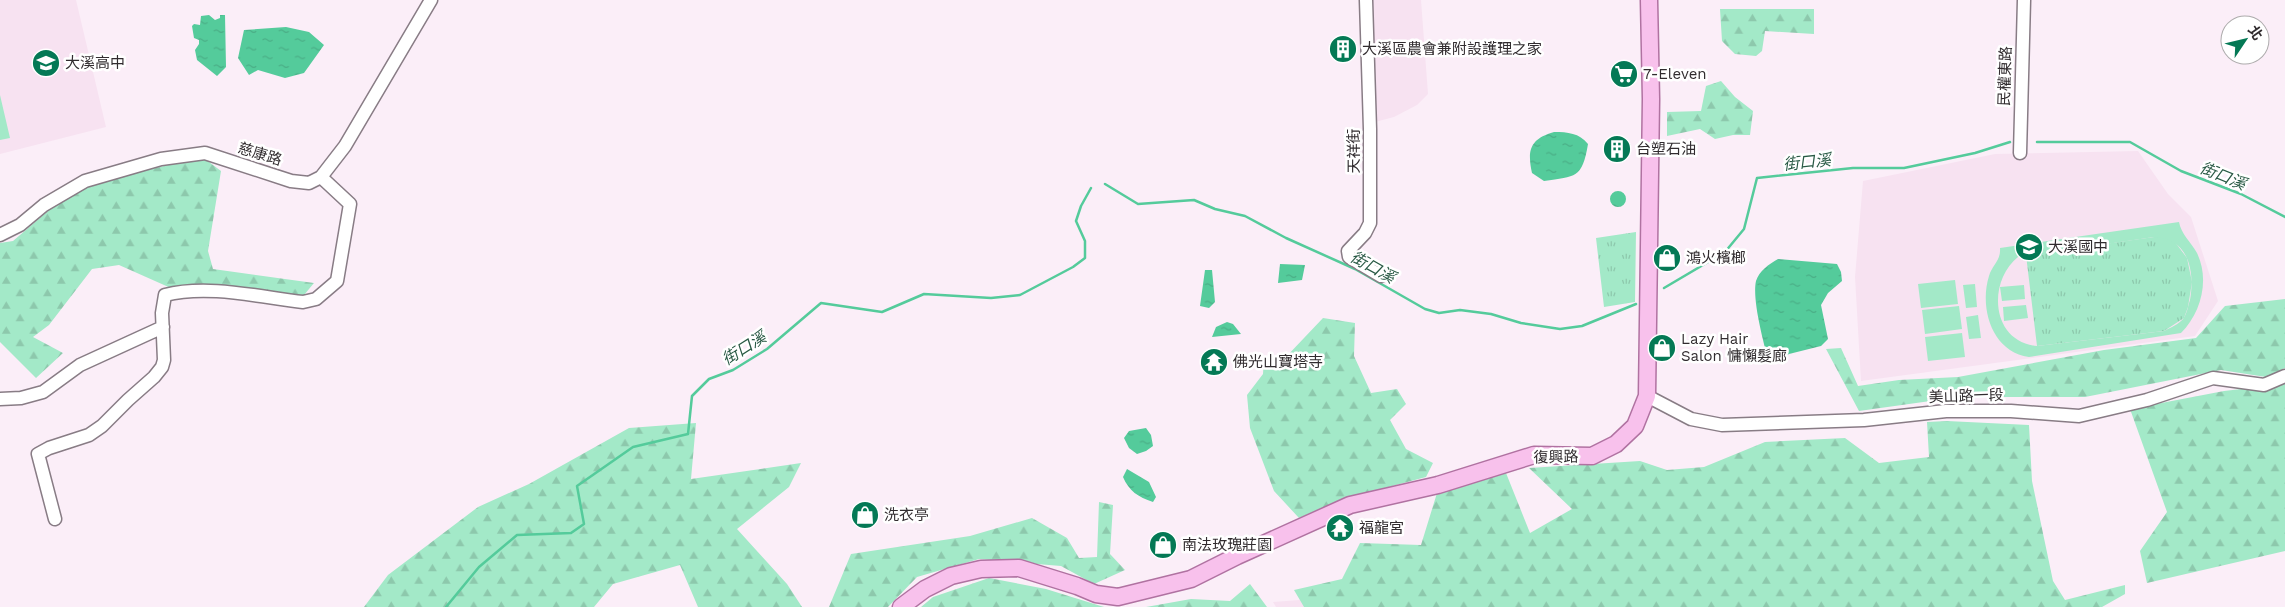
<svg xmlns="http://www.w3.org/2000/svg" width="2285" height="607" viewBox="0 0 2285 607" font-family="'Work Sans','Noto Sans TC',sans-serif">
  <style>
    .built { fill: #f7e2f1 }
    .grass { fill: url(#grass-tufts) }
    .forest { fill: url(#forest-firs) }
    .garden { fill: #a3e9c8; fill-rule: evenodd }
    .water { fill: url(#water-ripples) }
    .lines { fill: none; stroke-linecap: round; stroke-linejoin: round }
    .stream { stroke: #54cb9b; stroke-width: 2.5 }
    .minor-casing { stroke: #887c85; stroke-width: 15 }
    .major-casing { stroke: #b072a1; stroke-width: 19 }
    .minor { stroke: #fff; stroke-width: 12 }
    .major { stroke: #f8c1ec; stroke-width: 16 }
    .labels { text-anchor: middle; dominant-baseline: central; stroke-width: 5; stroke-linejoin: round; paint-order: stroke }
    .poi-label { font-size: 15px; fill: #312c2f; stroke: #fff; text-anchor: start }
    .street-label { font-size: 15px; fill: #312c2f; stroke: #fff }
    .water-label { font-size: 16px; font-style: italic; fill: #285944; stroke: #fff }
  </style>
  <defs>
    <pattern id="grass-tufts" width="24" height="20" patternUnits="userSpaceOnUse" patternTransform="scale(1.25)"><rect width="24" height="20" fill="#a3e9c8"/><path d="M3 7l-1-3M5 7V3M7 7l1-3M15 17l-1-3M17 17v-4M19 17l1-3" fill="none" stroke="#8dc8ac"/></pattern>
    <pattern id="forest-firs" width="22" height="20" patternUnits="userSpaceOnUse" patternTransform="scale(1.25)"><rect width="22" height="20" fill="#a3e9c8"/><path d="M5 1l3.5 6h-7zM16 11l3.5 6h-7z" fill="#8dc8ac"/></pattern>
    <pattern id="water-ripples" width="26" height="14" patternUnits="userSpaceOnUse" patternTransform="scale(1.25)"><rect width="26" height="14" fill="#54cb9b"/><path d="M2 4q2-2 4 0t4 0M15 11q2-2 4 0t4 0" fill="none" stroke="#4aae86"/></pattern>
  </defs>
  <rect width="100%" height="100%" fill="#fbeef8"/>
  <path class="built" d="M0,0H76L106,127L0,154Z
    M1373,0H1421L1428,94L1417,105L1394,117L1375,122Z
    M2138,151L2168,194L2191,217L2218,301L2195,336L1861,381L1855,277L1863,181L1995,154Z
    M1313,599L1319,607H1276L1273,602Z"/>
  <path class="grass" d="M1636,232L1635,302L1604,307L1596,238Z
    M2154,237H2166L2175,242L2187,258L2192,282L2188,307L2184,318L2164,331L2037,346L2026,255Z"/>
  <path class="forest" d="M1720,9H1814V34L1765,31L1762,51L1756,56L1735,54L1722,41Z
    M1721,81L1735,97L1753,111L1750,135H1733L1715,139L1700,129L1667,136V112L1701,111L1706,86Z
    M205,159L221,171L208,251L213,269L314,283L294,307L173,289L119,265L92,269L49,325L33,337L63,353L36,378L0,342V243L13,241L75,188L168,165Z
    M2285,299V368L2266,377L2221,370L2085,397H1959L1859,411L1826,349L1841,348L1858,386L1899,380L1958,377L2104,350L2196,338L2225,306Z
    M1323,318L1355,323L1354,356L1371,393L1397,389L1406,404L1390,420L1406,449L1433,463L1426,477L1351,497L1299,518L1274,491L1250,428L1247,395L1263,374L1264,357L1285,358Z
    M2285,384V551L2147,583L2140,551L2167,512L2130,409L2224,391Z
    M1947,421L2029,425L2032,481L2053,581L2065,600L2125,585V594L2102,607H1304L1294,590L1342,579L1360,543L1421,545L1437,493L1506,473L1530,533L1572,509L1529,468L1640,461L1667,470L1704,467L1765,442L1845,438L1879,463L1929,457L1927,422Z
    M696,423L691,479L801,463L789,487L737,529L787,584L802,607H698L680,565L613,584L594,607H364L388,575L478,507L529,484L629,428Z
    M1099,502L1113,505L1110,554L1125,570L1094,584L1061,566L979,559L917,577L888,607H829L851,554L970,536L1032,518L1067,538L1079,558L1097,557Z
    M989,578L1046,589L1104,607H921L933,597Z
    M1250,584L1267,607H1146L1191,599L1230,601Z"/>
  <path class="garden" d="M0,95L10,138L0,140Z
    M2179,222C2181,234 2191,242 2197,253C2210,280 2201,313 2181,333L2029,357C1992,352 1979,308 1989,276C1992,265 2001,261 2000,248ZM2154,237C2189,238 2195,272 2190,300C2188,306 2187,314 2183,319C2179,324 2170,328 2164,331L2037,346C1991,342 1987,282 2018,257Z
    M1955,280L1958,304L1921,308L1918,284Z
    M1975,284L1977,307L1966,308L1963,285Z
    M2024,285L2025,299L2002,301L2000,287Z
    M2026,305L2028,318L2004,321L2003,307Z
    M1959,306L1962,329L1925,334L1922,310Z
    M1978,315L1981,338L1969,339L1966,317Z
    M1962,333L1965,357L1928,361L1925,337Z"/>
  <path class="water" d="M209,15L215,20L220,18V15H225L226,67L217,76L197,60L195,50L199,44V40L194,38L192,26L194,24L200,25L201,16Z
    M286,27L309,32L324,45L304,73L285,78L258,70L249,75L238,58L244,30Z
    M1554,132C1568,132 1579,133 1588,144C1582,179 1576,176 1544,181L1532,173C1527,150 1530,139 1554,132Z
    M1610 199a8 8 0 1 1 16 0a8 8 0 1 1-16 0Z
    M1778,259L1837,264L1841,272L1842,281L1828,293L1821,305L1828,339L1821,346L1789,354L1774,362L1768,359C1763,340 1752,299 1756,281C1759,271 1769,264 1778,259Z
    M1280,264L1305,265L1302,280L1278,283Z
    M1205,270H1212L1215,302L1209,308L1200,306Z
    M1227,322L1233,324L1241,334L1212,337L1216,327Z
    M1146,428L1151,435L1153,446L1146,451L1137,454L1129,448L1124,438L1129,431Z
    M1127,469L1149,482L1156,497L1153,502C1138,497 1129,491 1123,477Z"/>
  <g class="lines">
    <path class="stream" d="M2037,142H2130L2181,171L2241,194L2285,217
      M1105,184L1138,204L1194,200L1215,209L1245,216L1286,238L1355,269L1425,309L1439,313L1460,310L1491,314L1521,323L1560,329L1582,326L1636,304
      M1664,288L1725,252L1744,229L1757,178L1853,168H1904L1975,153L2010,142
      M446,607L479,567L517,535L571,533L584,524L577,486L633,447L688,434L692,396L709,379L733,370L767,349L821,303L882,312L924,294L991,298L1020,295L1073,267L1085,258V241L1076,221L1081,206L1091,188"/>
    <defs>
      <path id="minor" d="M1366,0L1370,129V223L1365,233L1348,251L1349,257L1381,276
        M2020,153L2024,0
        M0,235L20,225L44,205L85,181L161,159L205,153L291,181L309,183L321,177L345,146L431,0
        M1647,396L1691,419L1722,425L1864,420L1946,411H2011L2079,416L2147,400L2213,378L2264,385L2285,376
        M0,399L21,398L43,392L80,365L163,327
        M55,519L38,454L49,448L89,435L102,426L128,400L154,377L162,367L164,360L162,313L165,295C208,284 259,297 303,302L316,299L337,281L350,204L321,177"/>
      <path id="major" d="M901,607L925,589L951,576L981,569L1019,568L1077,586L1096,594L1118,597L1191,579L1237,556L1350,505L1438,485L1534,455L1592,456L1616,444L1635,426L1647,396L1651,99L1649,0"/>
    </defs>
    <use href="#minor" class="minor-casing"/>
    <use href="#major" class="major-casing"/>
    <use href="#minor" class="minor"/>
    <use href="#major" class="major"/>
  </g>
  <defs>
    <symbol id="building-disc" viewBox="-11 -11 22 22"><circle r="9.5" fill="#047955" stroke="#fff"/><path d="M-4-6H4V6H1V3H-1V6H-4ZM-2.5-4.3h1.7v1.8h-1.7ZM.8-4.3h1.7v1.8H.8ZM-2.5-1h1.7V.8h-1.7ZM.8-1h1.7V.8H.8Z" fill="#fff"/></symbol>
    <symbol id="school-disc" viewBox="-11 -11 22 22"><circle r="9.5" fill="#047955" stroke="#fff"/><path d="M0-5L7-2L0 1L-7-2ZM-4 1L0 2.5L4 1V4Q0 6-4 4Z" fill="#fff"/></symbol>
    <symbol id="supermarket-disc" viewBox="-11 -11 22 22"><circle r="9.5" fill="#047955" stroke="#fff"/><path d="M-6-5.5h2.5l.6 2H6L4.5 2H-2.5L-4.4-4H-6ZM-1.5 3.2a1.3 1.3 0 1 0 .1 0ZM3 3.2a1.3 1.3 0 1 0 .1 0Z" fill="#fff"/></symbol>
    <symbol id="shop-disc" viewBox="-11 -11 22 22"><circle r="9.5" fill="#047955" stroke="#fff"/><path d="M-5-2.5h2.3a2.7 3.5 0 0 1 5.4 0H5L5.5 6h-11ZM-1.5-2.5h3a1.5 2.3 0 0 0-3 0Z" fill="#fff"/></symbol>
    <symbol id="temple-disc" viewBox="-11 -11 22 22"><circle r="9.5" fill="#047955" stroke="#fff"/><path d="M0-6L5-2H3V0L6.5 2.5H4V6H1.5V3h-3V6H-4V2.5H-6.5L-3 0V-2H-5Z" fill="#fff"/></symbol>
  </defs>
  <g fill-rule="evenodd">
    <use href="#building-disc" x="1327" y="33" width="32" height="32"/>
    <use href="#school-disc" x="30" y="47" width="32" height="32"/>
    <use href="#supermarket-disc" x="1608" y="58" width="32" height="32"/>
    <use href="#building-disc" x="1601" y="133" width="32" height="32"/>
    <use href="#school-disc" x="2013" y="231" width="32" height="32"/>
    <use href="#shop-disc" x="1651" y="242" width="32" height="32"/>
    <use href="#shop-disc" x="1646" y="332" width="32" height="32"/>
    <use href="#temple-disc" x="1198" y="346" width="32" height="32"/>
    <use href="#shop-disc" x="849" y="499" width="32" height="32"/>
    <use href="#temple-disc" x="1324" y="512" width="32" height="32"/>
    <use href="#shop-disc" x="1147" y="529" width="32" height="32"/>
  </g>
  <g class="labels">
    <g class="poi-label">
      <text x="1362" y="49">大溪區農會兼附設護理之家</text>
      <text x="65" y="63">大溪高中</text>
      <text x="1643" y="74">7-Eleven</text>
      <text x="1636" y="149">台塑石油</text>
      <text x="2048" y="247">大溪國中</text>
      <text x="1686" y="258">鴻火檳榔</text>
      <text x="1681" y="339">Lazy Hair<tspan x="1681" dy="17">Salon 慵懶髮廊</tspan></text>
      <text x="1233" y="362">佛光山寶塔寺</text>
      <text x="884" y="515">洗衣亭</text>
      <text x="1359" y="528">福龍宮</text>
      <text x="1182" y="545">南法玫瑰莊園</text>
    </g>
    <g class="street-label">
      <text transform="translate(2005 76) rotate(-88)">民權東路</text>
      <text transform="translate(1354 151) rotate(-90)">天祥街</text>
      <text transform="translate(260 154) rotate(17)">慈康路</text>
      <text transform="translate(1966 396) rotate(-2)">美山路一段</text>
      <text transform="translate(1556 457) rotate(-1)">復興路</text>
    </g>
    <g class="water-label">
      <text transform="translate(1807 162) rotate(-6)">街口溪</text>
      <text transform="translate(2223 176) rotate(22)">街口溪</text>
      <text transform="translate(1373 267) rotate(29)">街口溪</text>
      <text transform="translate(744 348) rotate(-32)">街口溪</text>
    </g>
  </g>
  <g transform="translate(2245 40) rotate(55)"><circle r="24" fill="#ffffff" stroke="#adabac"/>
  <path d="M0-4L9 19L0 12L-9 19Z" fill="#047955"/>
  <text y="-8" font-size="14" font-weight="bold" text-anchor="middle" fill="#312c2f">北</text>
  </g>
</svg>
